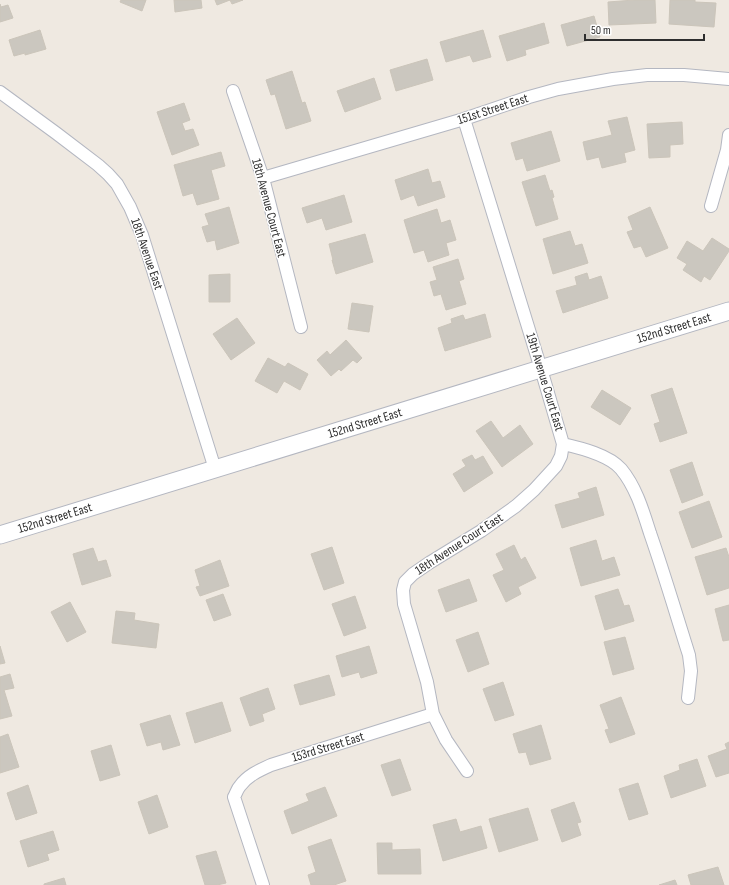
<svg xmlns="http://www.w3.org/2000/svg" width="729" height="885" viewBox="0 0 729 885" font-family="'Sofia Sans Condensed',sans-serif">
  <style>
    .building { fill: #cbc7bf; stroke: #cbc5ba }
    .lines { fill: none; stroke-linecap: round; stroke-linejoin: round }
    .minor-casing { stroke: #b4b7c1; stroke-width: 14 }
    .secondary-casing { stroke: #b4b7c1; stroke-width: 19 }
    .minor { stroke: #fff; stroke-width: 12 }
    .secondary { stroke: #fff; stroke-width: 17 }
    .labels { text-anchor: middle; dominant-baseline: central; stroke-width: 3; stroke-linejoin: round; paint-order: stroke }
    .street-label { font-size: 13px; fill: #2e2e2e; stroke: #fff }
  </style>
  <rect width="100%" height="100%" fill="#efe9e1"/>
  <path class="building" d="M121,0H146L142,11L120,2Z
    M174,0H201L202,8L175,12Z
    M215,0H243L232,4L230,0L217,5Z
    M634,0H655L656,23L609,25L608,2Z
    M670,0H695V2L716,3L714,27L669,24Z
    M0,4L1,7L8,5L13,18L0,22Z
    M594,16L600,37L567,46L561,25Z
    M544,23L549,43L525,50L526,55L507,61L499,36Z
    M40,30L46,49L25,55V53L14,56L9,40Z
    M483,30L491,57L473,62L470,55L446,62L440,42Z
    M427,59L433,80L396,91L390,70Z
    M292,71L302,103L305,102L311,121L286,129L275,94L271,95L266,80Z
    M374,78L381,99L345,112L337,91Z
    M184,103L190,120L182,123L185,131L193,129L199,145L172,155L157,112Z
    M627,117L635,150L624,153L626,162L602,168L599,157L587,160L583,142L612,135L608,121Z
    M682,122L683,144L670,145V157L649,158L647,124Z
    M551,131L560,161L527,171L523,158L516,160L511,143Z
    M221,152L225,166L211,170L219,199L197,205L193,193L183,196L174,165Z
    M428,169L432,183L440,181L445,197L418,206L414,195L401,200L395,180Z
    M545,175L550,191L552,190L554,197L552,198L558,219L536,226L522,182Z
    M344,195L352,222L326,230L322,218L307,223L302,208Z
    M229,207L239,243L217,250L215,240L207,242L202,227L209,225L205,214Z
    M650,207L668,248L646,257L641,246L634,248L627,232L633,230L628,217Z
    M437,209L441,223L450,220L456,240L446,243L449,255L428,262L424,250L414,253L404,220Z
    M570,231L575,246L582,244L588,263L553,274L543,239Z
    M365,234L373,262L336,274L332,260H333L329,244Z
    M712,238L729,249V251L710,280L704,276L701,282L683,270L687,264L677,258L687,241L703,251Z
    M458,259L464,279L459,281L466,304L446,310L441,294L434,296L430,282L437,280L433,267Z
    M587,273L589,280L601,276L608,298L563,313L556,291L577,285L575,277Z
    M230,274V302H209V275Z
    M352,303L373,306L369,332L348,329Z
    M485,314L491,337L445,351L438,328L452,323L451,319L463,315L465,320Z
    M237,318L255,343L231,360L213,334Z
    M346,340L362,358L357,363L353,360L341,371L339,369L331,376L317,360L327,351L330,355Z
    M268,358L285,367L288,363L308,374L300,390L284,381L277,393L255,381Z
    M672,388L687,433L660,442L654,424L660,422L651,395Z
    M602,390L631,408L620,425L591,407Z
    M491,421L503,438L520,425L533,444L502,467L476,431Z
    M472,455L475,460L483,456L493,473L464,492L453,474L466,466L462,460Z
    M692,462L703,495L682,503L670,470Z
    M596,487L604,515L562,528L555,505L580,498L578,493Z
    M709,501L722,537L692,548L679,512Z
    M596,540L602,561L614,557L620,575L581,586L570,548Z
    M514,545L521,560L525,557L536,578L518,587L521,594L506,602L493,575L504,570L496,554Z
    M332,547L344,583L324,590L311,554Z
    M93,548L98,562L106,560L111,576L82,585L73,554Z
    M726,548L729,557V588L707,595L695,557Z
    M220,560L229,586L200,596L196,587L200,586L195,570Z
    M469,579L477,601L446,612L438,590Z
    M618,589L624,606L629,605L634,621L605,630L595,596Z
    M223,594L231,615L214,621L206,600Z
    M355,596L366,628L344,636L332,604Z
    M70,602L86,632L67,642L51,612Z
    M729,605V640L723,641L715,609Z
    M116,611L135,613L134,620L159,624L156,648L112,643Z
    M478,632L489,664L468,672L456,640Z
    M625,637L634,669L613,675L604,642Z
    M0,646L5,663L0,664Z
    M369,646L377,673L361,678L359,672L342,677L336,656Z
    M10,674L14,688L4,690L12,716L0,719V677Z
    M329,675L335,695L300,705L294,685Z
    M503,682L514,715L495,721L483,689Z
    M268,688L275,709L262,714L264,721L250,726L240,698Z
    M621,697L635,734L610,743L605,730L609,729L600,705Z
    M222,702L231,731L195,743L186,713Z
    M170,715L180,745L163,750L161,742L147,746L140,724Z
    M541,725L551,759L530,765L526,752L519,753L513,734Z
    M8,734L19,767L0,773V737Z
    M729,742V773L716,777L708,756L727,749L725,744Z
    M111,745L120,775L100,781L91,751Z
    M400,759L411,790L392,796L381,765Z
    M697,759L706,786L671,798L664,776L680,770L679,765Z
    M638,783L648,814L629,820L619,789Z
    M28,785L37,813L16,820L7,793Z
    M325,787L337,816L292,834L284,811L309,801L306,794Z
    M157,795L168,827L149,834L138,802Z
    M574,802L581,822L577,823L581,835L562,842L551,810Z
    M528,808L538,840L499,852L489,819Z
    M456,819L460,832L481,826L487,848L443,861L433,825Z
    M53,831L59,850L47,854L49,860L28,867L20,841Z
    M331,839L346,881L334,885H311L308,875L316,872L308,847Z
    M377,843H392V850L420,849L421,874H378Z
    M216,851L226,883L217,885H205L196,856Z
    M718,867L724,885H691L688,875Z
    M64,878L66,885H44V884Z
    M675,880L677,885H659Z"/>
  <g class="lines">
    <defs>
      <path id="minor" d="M233,91L263,178L301,327
        M0,92L56,133L98,165L108,174L117,184L130,207L142,235L215,469
        M464,119L541,369L563,444L561,456L556,466L534,490L516,506L481,531L429,563L413,574L405,582L403,590L404,604L427,682L433,714L446,740L467,771
        M263,178L464,119L529,97L558,89L613,79L647,75H684L729,79
        M711,206L727,150L729,135
        M563,444C581,448 609,455 621,469C636,487 643,511 650,533C664,573 676,614 689,655L691,671L688,698
        M263,885L234,797C236,794 237,789 240,786C248,775 260,770 271,765L433,714"/>
      <path id="secondary" d="M0,535L729,311"/>
    </defs>
    <use href="#minor" class="minor-casing"/>
    <use href="#secondary" class="secondary-casing"/>
    <use href="#minor" class="minor"/>
    <use href="#secondary" class="secondary"/>
  </g>
  <g class="labels">
    <g class="street-label">
      <text transform="translate(493 109) rotate(-18)">151st Street East</text>
      <text transform="translate(269 208) rotate(75)">18th Avenue Court East</text>
      <text transform="translate(147 254) rotate(71)">18th Avenue East</text>
      <text transform="translate(674 328) rotate(-17)">152nd Street East</text>
      <text transform="translate(545 382) rotate(73)">19th Avenue Court East</text>
      <text transform="translate(365 423) rotate(-17)">152nd Street East</text>
      <text transform="translate(55 518) rotate(-17)">152nd Street East</text>
      <text transform="translate(459 544) rotate(-33)">18th Avenue Court East</text>
      <text transform="translate(328 747) rotate(-17)">153rd Street East</text>
    </g>
  </g>
  <path d="M585 34v6h119v-6" fill="none" stroke="#2e2e2e" stroke-width="2"/>
  <text x="591" y="34" font-size="12" fill="#2e2e2e" stroke="#ffffff" stroke-width="3" paint-order="stroke">50 m</text>
</svg>
